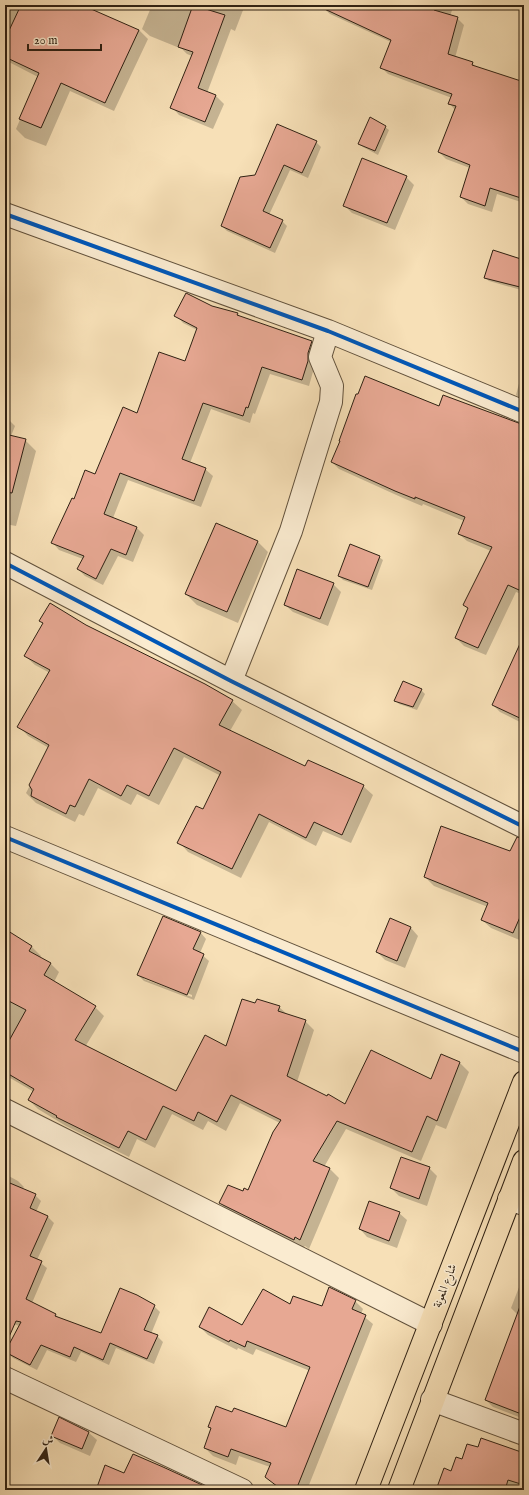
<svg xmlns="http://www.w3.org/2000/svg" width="529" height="1495" viewBox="0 0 529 1495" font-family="'IM FELL English',Amiri,serif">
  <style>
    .shadow { fill: #0003; fill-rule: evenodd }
    .building { fill: #e7a893; stroke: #2f2113 }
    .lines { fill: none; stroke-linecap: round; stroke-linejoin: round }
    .minor-casing { stroke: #61513c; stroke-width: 24 }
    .trunk-casing { stroke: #2f2113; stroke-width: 24 }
    .minor { stroke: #faebd0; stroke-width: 22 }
    .trunk { stroke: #f7e0b7; stroke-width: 22 }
    .cycleway-casing { stroke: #faebd0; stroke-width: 6 }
    .cycleway { stroke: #0057b8; stroke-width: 4 }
    .labels { text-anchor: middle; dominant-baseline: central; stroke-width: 3; stroke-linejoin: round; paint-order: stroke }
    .street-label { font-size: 12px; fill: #2f2113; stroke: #faebd0 }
  </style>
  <rect width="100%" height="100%" fill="#f7e0b7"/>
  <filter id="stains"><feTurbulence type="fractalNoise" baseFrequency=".005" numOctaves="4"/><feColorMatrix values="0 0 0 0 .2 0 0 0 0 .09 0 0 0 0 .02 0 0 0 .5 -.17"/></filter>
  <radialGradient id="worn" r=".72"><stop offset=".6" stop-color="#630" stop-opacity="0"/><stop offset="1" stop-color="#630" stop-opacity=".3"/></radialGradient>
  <path class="shadow" d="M5,5H79L139,30L148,39L114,111L70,91L46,146L25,138L16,129L38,77L5,60Z
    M152,5H245L235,31L231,29L207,93L216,96L224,104L213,129L179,115L172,107L192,56L187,54L182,49L150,36L142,29Z
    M324,5H454L450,16L457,18L464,25L455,58L472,63L476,67L519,81L522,70L524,71V203L497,194L492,212L468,204L461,197L470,168L446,159L439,152L455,110L450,104L452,98L388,74L381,67L391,42L330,14L323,8Z
    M385,127L389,130L378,155L363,147L359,144Z
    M316,142L321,147L308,178L290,170L269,215L282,221L287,226L275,253L227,231L222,226L256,175Z
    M406,177L414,185L395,230L352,213L345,206Z
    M524,263V279L521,290L489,281L485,278Z
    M212,307L237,313L242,318L311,342L319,350L309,386L270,374L255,414L253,413L250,423L211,409L190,463L205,469L213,476L201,507L128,480L113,518L137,528L144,535L133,562L118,556L103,585L85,576L78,569L83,559L59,550L52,542L75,500L95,475L138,415L185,362L197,330L183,323L176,315Z
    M521,376H524V402L516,395Z
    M439,408L524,425V595L516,592L486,655L464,646L456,638L468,609L465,605L491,551L467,541L459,534L464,521L423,504L422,506L403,498L339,469L332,462Z
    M5,416L15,426L11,436L25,440L36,451L16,526L5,524Z
    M257,541L268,552L238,623L197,605L186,594Z
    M379,557L383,560L372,590L343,580L339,576Z
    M333,584L341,592L328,626L293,612L285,605Z
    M40,621L86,626L205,685L232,701L242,710L230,731L305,768L363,786L373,795L351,843L323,831L316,846L269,822L241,878L188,852L179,842L203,810L221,776L184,757L159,805L137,794L131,805L98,788L84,816L79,814L75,822L36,803L26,793L49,748L28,736L19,726L50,673L35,665L25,656L44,624Z
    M524,653V724L500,712L493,705Z
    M421,690L425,694L417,710L399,704L395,700Z
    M524,784V804L519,800Z
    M524,844V937L522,941L491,928L482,920L488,907L434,886L425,877L511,853Z
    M411,928L418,936L405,968L385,960L377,952Z
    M5,931L32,947L41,956L40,958L50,963L59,972L54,982L95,1007L104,1016L85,1047L177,1092L227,1047L256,1004L279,1007L288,1015L305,1021L314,1030L297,1082L345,1106L432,1080L442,1056L460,1063L469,1072L446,1129L436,1125L421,1161L346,1129L324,1167L330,1169L339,1178L309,1249L305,1246L303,1248L229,1212L220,1203L249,1192L280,1123L240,1103L226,1131L208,1121L203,1130L172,1114L155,1148L137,1139L129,1157L66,1126L38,1109L29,1100L34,1092L5,1075Z
    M200,932L206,939L200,953L209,961L194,1000L144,981L138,975ZM144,977L192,995V997L144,979Z
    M429,1168L437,1176L427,1206L399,1196L391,1188Z
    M5,1174L18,1181L24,1187L22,1189L35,1195L41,1201L36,1212L48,1217L54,1223L37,1260L47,1268L32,1303L56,1315L60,1319L101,1335L154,1306L160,1312L151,1334L157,1336L163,1342L154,1364L116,1348L109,1365L81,1352L76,1362L47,1350L37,1370L13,1358L7,1352L20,1326L5,1322Z
    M399,1213L407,1220L397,1248L367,1237L360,1229Z
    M521,1282L524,1283V1419L493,1407L486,1400L518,1315L511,1308Z
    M355,1301L363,1309L361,1314L373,1324L307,1490L277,1480L270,1467L239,1456L236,1465L213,1456L205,1448L212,1429L209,1427L233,1413L287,1428L310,1371L256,1349L253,1355L238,1348L237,1350L208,1335L200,1327L243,1326L291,1306L323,1307Z
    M59,1419L89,1433L97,1440L90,1456L60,1443L52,1435Z
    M478,1449L524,1454V1490H437L462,1461Z
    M21,1486L33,1490H19Z"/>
  <path class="building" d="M21,5H82L139,30L105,103L61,83L41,128L19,119L39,73L5,57V39Z
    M193,5L225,15L198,88L216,95L205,122L170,108L193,52L178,47Z
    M316,5H435L434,10L458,17L448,54L473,62L472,65L524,82V108L520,123L524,124V199L490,188L485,206L460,197L470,165L438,152L456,106L448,104L452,94L380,68L391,40Z
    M370,117L386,126L375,151L358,144Z
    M277,124L317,141L302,173L284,165L263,211L283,220L270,248L221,226L240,177L255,175Z
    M362,158L407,176L387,223L343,206Z
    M493,250L524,260V288L484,278Z
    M186,293L212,306L238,313L237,315L312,341L308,353V361L302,380L262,367L248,408L246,407L243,416L203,403L182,459L206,468L194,501L120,473L104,514L137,527L126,555L111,549L96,579L77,569L84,556L51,543L72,498L74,499L85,470L95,474L123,407L137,413L159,352L185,361L197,328L174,316Z
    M365,376L439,406L443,395L524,425V578L519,590L508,585L478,648L455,638L468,608L463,605L492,547L458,534L465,517L415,497V499L395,491L331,462L340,441H339L356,394H358Z
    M5,434L26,439L12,493L5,492Z
    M216,523L258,541L227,612L185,594Z
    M350,544L380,556L368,587L338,576Z
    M297,569L334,583L320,619L284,605Z
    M50,603L86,625L205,684L233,700L219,725L305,766L308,760L364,785L342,835L314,822L306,838L259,814L232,869L177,843L196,806L203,809L221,772L174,748L149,796L127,785L121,796L89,779L75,807L70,805L66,814L31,796L32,790L29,785L49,745L17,727L50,670L24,656L43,623L39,621Z
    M524,635V720L492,705Z
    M403,681L422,689L413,707L394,701Z
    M441,826L510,851L517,837L524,839V908L513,933L481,920L488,903L424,877Z
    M163,916L201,932L193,949L204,954L187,995L137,975Z
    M390,918L411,927L397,961L376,952Z
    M5,929L32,946L29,951L51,963L44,975L96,1006L75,1040L176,1091L205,1035L226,1046L242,999L255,1003L257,999L280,1006L278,1011L306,1020L287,1076L327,1096L328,1094L345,1104L371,1050L431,1079L441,1054L460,1062L437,1121L427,1116L412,1152L337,1121L313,1161L330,1168L300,1240L295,1237L294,1240L219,1203L228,1185L243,1191L244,1188L248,1190L273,1132L281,1120L231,1095L217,1122L198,1112L194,1121L163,1106L146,1140L128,1131L119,1148L56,1117L57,1116L28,1100L34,1089L5,1072V1048L26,1010L5,999Z
    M401,1157L430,1167L419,1199L390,1188Z
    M5,1181L36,1194L30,1208L48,1216L30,1256L42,1261L26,1299L56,1314L55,1316L101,1333L120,1288L137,1295L155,1305L144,1330L158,1335L147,1359L110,1343L103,1360L74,1347L70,1357L41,1345L30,1365L5,1352L21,1322L16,1321L5,1346Z
    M369,1201L400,1212L389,1241L359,1229Z
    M329,1287L356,1300L352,1309L366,1315L296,1490H282L265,1477L271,1463L231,1449L228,1457L204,1448L211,1428L208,1427L216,1406L232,1412L234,1408L286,1427L310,1367L247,1341L245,1347L230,1340L229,1342L199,1327L209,1307L242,1325L263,1289L290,1304L293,1296L322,1306Z
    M522,1301L524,1302V1415L485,1400Z
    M59,1417L89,1432L82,1449L51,1436Z
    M481,1438L524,1453V1485L508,1480L505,1490H436L444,1468L451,1471L456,1457L462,1459L467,1444L478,1447Z
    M133,1454L163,1467L213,1490H96L105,1465L124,1473Z"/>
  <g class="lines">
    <defs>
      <path id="minor" d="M5,214L328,331L524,412
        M5,563L231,681L524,827
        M231,681L291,531L331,402L332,386L320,357L328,331
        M5,837L524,1052
        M5,1110L431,1324
        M509,1199L524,1204
        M5,1378L242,1490
        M432,1400L524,1434"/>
      <path id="trunk" d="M366,1490L524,1082
        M399,1490L524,1161"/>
    </defs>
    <use href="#minor" class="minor-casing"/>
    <use href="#trunk" class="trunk-casing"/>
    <use href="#minor" class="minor"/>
    <use href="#trunk" class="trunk"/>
    <defs>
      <path id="cycleway" d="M5,214L328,331L524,412
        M5,563L231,681L524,827
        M5,837L524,1052"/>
    </defs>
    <use href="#cycleway" class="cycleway-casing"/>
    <use href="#cycleway" class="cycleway"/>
  </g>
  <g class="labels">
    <g class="street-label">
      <text transform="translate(445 1286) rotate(-69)">شارع المعونة</text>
    </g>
  </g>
  <rect width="529" height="1495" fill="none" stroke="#f7e0b7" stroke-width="20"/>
  <rect x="6" y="6" width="517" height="1483" fill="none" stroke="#2f2113" stroke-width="2"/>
  <rect x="10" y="10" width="509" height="1475" fill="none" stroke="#2f2113"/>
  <g transform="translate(46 1449) rotate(12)" stroke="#faebd0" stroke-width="3" paint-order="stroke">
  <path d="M0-3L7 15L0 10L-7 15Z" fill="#2f2113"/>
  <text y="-6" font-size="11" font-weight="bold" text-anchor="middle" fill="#2f2113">ش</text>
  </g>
  <path d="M28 44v6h73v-6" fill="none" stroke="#2f2113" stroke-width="2"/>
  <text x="34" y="44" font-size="12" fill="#2f2113" stroke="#faebd0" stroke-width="3" paint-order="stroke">20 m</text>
  <rect width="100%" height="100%" filter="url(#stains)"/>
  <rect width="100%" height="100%" fill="url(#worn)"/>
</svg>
